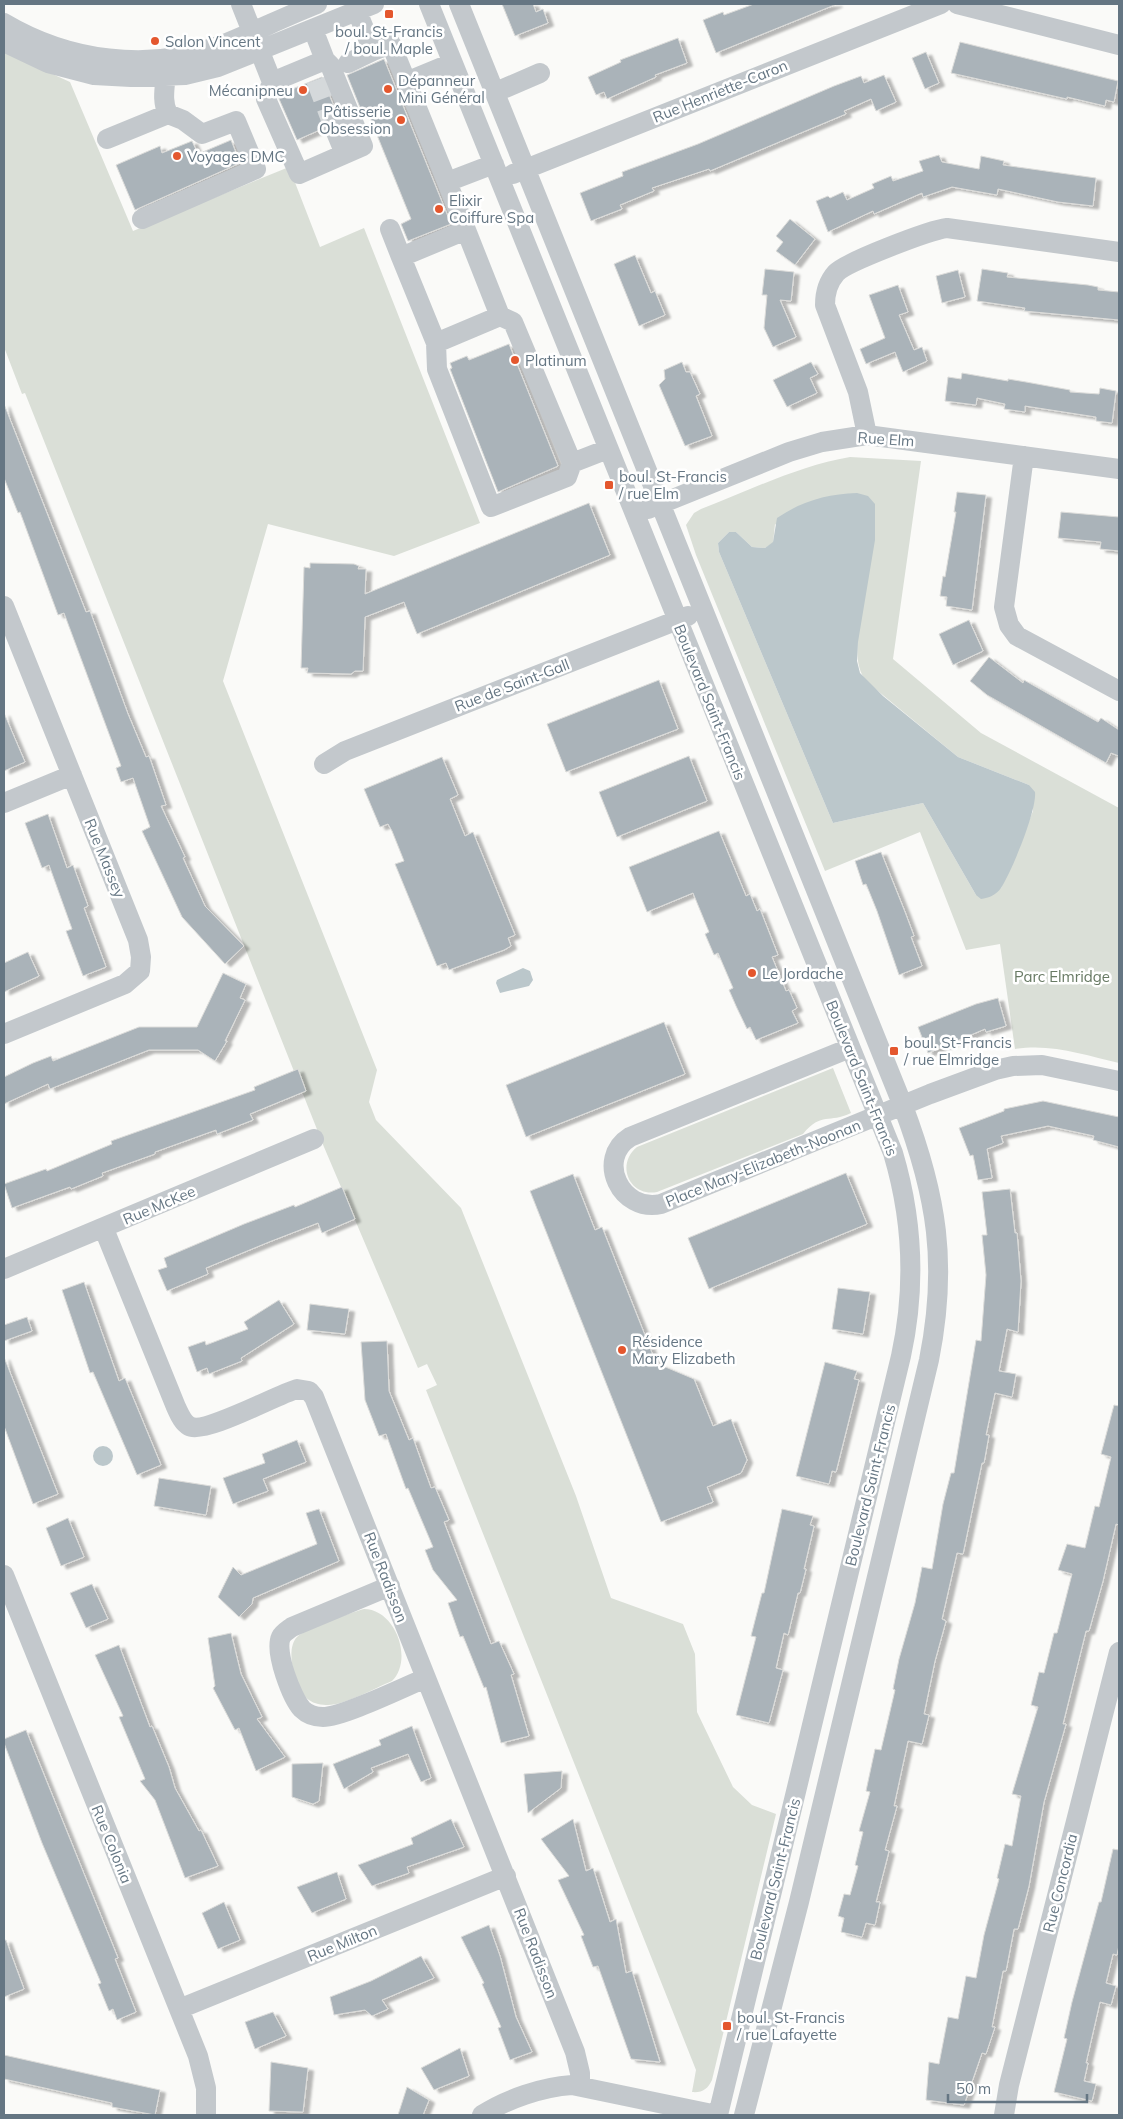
<svg xmlns="http://www.w3.org/2000/svg" width="1123" height="2119" viewBox="0 0 1123 2119" font-family="Mulish,sans-serif">
  <style>
    .green { fill: #dadfd7; fill-rule: evenodd }
    .water { fill: #bbc7cb }
    .building { fill: #aab3b9; stroke: #dcdcda; filter: url(#shadow) }
    .lines { fill: none; stroke-linecap: round; stroke-linejoin: round }
    .minor-tunnel { stroke: #d5d9db; stroke-width: 20; stroke-dasharray: 20 10; stroke-linecap: butt }
    .minor { stroke: #c3c8cc; stroke-width: 20 }
    .poi-dot { fill: #e4572e; stroke: #fff; stroke-width: 2 }
    .labels { text-anchor: middle; dominant-baseline: central; stroke-width: 5; stroke-linejoin: round; paint-order: stroke }
    .poi-label { font-size: 15px; fill: #657683; stroke: #fff; text-anchor: start }
    .street-label { font-size: 15px; fill: #657683; stroke: #fff }
    .park-label { font-size: 15px; fill: #687a64; stroke: #fff }
  </style>
  <defs>
    <filter id="shadow"><feDropShadow dx="5.5" dy="3" stdDeviation="1" flood-color="#0004"/></filter>
  </defs>
  <rect width="100%" height="100%" fill="#fafaf8"/>
  <path class="green" d="M4,52L70,82L133,231L289,167L320,247L364,228L480,523L394,556L268,524L223,681L377,1070L369,1102L376,1120L461,1208L576,1496L611,1598L683,1624L695,1654L697,1712L733,1787L752,1805L776,1814L712,2080C708,2089 702,2093 692,2092L696,2070L426,1390L437,1385L427,1364L418,1368L324,1147L25,393L22,394L4,347Z
    M850,457L921,461L893,659L981,733L1119,808V1063C1085,1055 1051,1043 1015,1049L1000,944L966,950L920,832L825,871L696,555L686,525L694,513L701,509C750,490 798,466 850,457ZM775,524L864,599C861,625 849,661 867,682L958,757L1029,785L1033,811L1001,888L976,895L923,803L833,823L719,552L718,543L729,532H736L752,547L765,548L773,543Z
    M833,1068L851,1113C829,1124 822,1111 803,1134L657,1192C630,1197 615,1165 637,1147Z
    M364,1609C395,1609 414,1659 392,1681C375,1688 345,1705 328,1705C322,1705 314,1704 309,1700C296,1691 284,1650 297,1637C306,1628 350,1613 364,1609Z"/>
  <path class="water" d="M857,493L868,496L875,504V540L858,642L857,661L860,673L883,696L958,757L1029,785L1035,792C1037,810 1012,871 1001,888C996,895 989,898 981,899L976,895L923,803L833,823L719,552L718,543L729,532H736L752,547L765,548L773,542L777,518C802,501 827,494 857,493Z
    M523,968L530,971L533,980L529,986L500,993L496,983L497,980Z
    M93 1456a10 10 0 1 1 20 0a10 10 0 1 1-20 0Z"/>
  <path class="building" d="M502,4H533L536,12L543,9L548,23L515,36Z
    M754,4H837L716,53L703,20L723,12L724,15Z
    M678,38L687,63L655,75L656,77L607,99L604,92L596,95L588,77L621,62L620,60Z
    M960,42L1118,81L1114,102L1106,100L1105,106L1067,97V99L951,73Z
    M926,52L939,83L925,89L912,58Z
    M384,59L451,224L408,241L401,224L411,219L366,108L361,110L347,75Z
    M884,75L896,102L876,111L871,99L844,111L846,114L710,171L709,169L652,188L654,191L620,205L622,209L591,221L580,193L623,176L622,172L698,144L834,86L861,76L864,83Z
    M322,77L337,114H328L321,123L322,129L297,140L279,99L280,94Z
    M231,140L240,163L135,210L116,165L160,146L162,153L192,141L198,154Z
    M939,155L942,162L979,169L981,156L1004,161L1003,165L1096,178L1093,206L1058,202L998,189L997,195L952,187L923,197L922,193L874,214L873,211L828,232L816,201L828,196L830,198L843,192L847,200L874,188L872,184L891,176L893,181L923,171L919,161Z
    M790,219L815,239L795,265L776,251L783,242L776,236Z
    M635,255L651,293L655,291L665,315L639,326L614,264Z
    M765,269L794,272L791,301L780,300L796,337L773,347L764,328L767,295H762Z
    M982,269L1008,273L1007,277L1088,285L1098,287V290L1119,292V320L1024,311L1025,308L977,301Z
    M958,270L965,297L942,303L936,276Z
    M898,285L908,312L899,315L914,350L922,347L927,361L903,372L895,352L866,364L860,349L885,338L869,295Z
    M509,344L558,466L498,492L450,369L452,368L450,363L467,356L469,360Z
    M682,362L686,372H690L700,394L696,396L712,436L685,446L659,385L665,379L664,370Z
    M811,362L818,374L810,378L817,393L787,407L773,380Z
    M962,373L1008,381V379L1026,382L1070,390V392L1099,394L1100,388L1116,391L1112,423L1096,421V417L1025,406V412L1004,409L1005,404L977,398L976,405L945,401L948,377L961,379Z
    M4,404L86,612L90,611L128,714L146,757L149,756L166,805L161,806L185,857L183,858L205,906L244,946L225,964L182,917L142,831L150,827L133,778L121,782L116,768L121,766L64,613L58,615L20,512L18,513L4,478Z
    M957,492L986,495L972,610L946,606L947,597L940,596L943,576L945,577L956,512H954Z
    M589,503L610,555L417,634L404,602L365,617L363,671H355L351,674L307,673L308,668H301L304,567L310,568V563L354,564L359,566L358,569H366L365,594Z
    M1061,512L1119,517V551L1100,549L1101,542L1058,538Z
    M969,620L983,651L953,665L939,634Z
    M989,657L1023,683L1024,680L1098,722L1101,718L1119,730V756L1111,753L1106,763L987,695L970,681Z
    M659,680L678,729L566,772L547,724Z
    M4,713L25,762L4,771Z
    M689,756L707,801L617,837L599,792Z
    M442,757L458,795L450,799L465,836L473,832L515,935L508,938L511,946L504,950L449,970L446,963L437,966L395,864L404,861L392,831L388,824L380,827L364,789Z
    M48,814L67,868L73,865L88,906L84,908L106,967L83,976L66,931L72,929L49,865L42,868L25,823Z
    M719,831L746,896L750,894L757,911L760,909L778,955L772,957L786,991L789,990L797,1008L792,1011L798,1023L756,1040L750,1027L747,1029L736,1006L729,990L733,988L718,953L714,955L705,934L709,932L693,893L647,912L629,867Z
    M881,852L905,912L914,936L911,937L922,966L899,975L877,911L866,884L863,885L855,861Z
    M28,952L39,976L4,992V963Z
    M223,973L246,984L240,998L245,1000L225,1041H227L215,1061L198,1050H149L50,1089L48,1084L4,1104V1077L33,1063L51,1056L53,1061L139,1027H197Z
    M998,998L1006,1026L986,1032L985,1029L928,1053L918,1027L976,1004Z
    M664,1022L685,1074L526,1137L506,1085Z
    M298,1069L306,1091L250,1114L253,1120L217,1134L216,1130L155,1152V1154L102,1173L103,1176L71,1189L70,1187L12,1208L4,1184L46,1169L47,1171L112,1144L111,1141L255,1090L254,1087Z
    M1043,1101L1119,1117V1147L1093,1140L1094,1136L1048,1126L1001,1136L1003,1143L987,1149L992,1178L978,1180L973,1155L970,1156L959,1128L1004,1111V1109Z
    M846,1173L867,1224L709,1289L688,1238Z
    M573,1174L595,1230L602,1227L656,1363L694,1379L713,1426L731,1419L747,1460L741,1473L707,1487L713,1502L661,1522L530,1191Z
    M342,1187L355,1219L322,1233L318,1223L269,1242L206,1268L208,1274L167,1291L158,1270L167,1267L164,1258L244,1224L294,1205L295,1207Z
    M1010,1189L1015,1233H1017L1021,1281L1018,1332L1007,1329L999,1371L1016,1374L1012,1397L995,1393L986,1435H989L984,1463H982L963,1554L957,1553L942,1619L946,1621L935,1661L924,1714L929,1715L922,1744L908,1741L894,1806H897L885,1850L889,1851L876,1902H880L875,1925L866,1923L862,1937L841,1932L844,1918L838,1916L844,1894L850,1895L858,1866L855,1865L863,1832L859,1831L870,1792L866,1791L875,1749L881,1750L895,1690L893,1689L899,1659L915,1603L922,1567L932,1569L943,1504L951,1473H954L976,1340L981,1341L986,1275L982,1235H987L982,1192Z
    M84,1282L119,1381L125,1378L161,1465L137,1475L93,1372L90,1373L62,1290Z
    M838,1288L870,1292L863,1334L832,1329Z
    M279,1300L294,1324L241,1358L242,1361L209,1374L207,1368L197,1372L188,1347L205,1341L206,1345L248,1329L244,1322Z
    M310,1304L349,1309L345,1334L307,1330Z
    M27,1317L32,1331L4,1341V1325Z
    M387,1341L389,1391L409,1440L413,1438L431,1488L435,1487L449,1520L444,1522L491,1644L499,1641L514,1674L511,1675L529,1736L501,1743L486,1687L484,1688L463,1636L460,1637L448,1603L457,1600L433,1570L425,1550L433,1547L408,1488L406,1489L386,1434L379,1436L365,1400L361,1342Z
    M4,1357L58,1494L33,1504L4,1426Z
    M825,1362L857,1371L854,1379L859,1380L836,1472L832,1471L829,1484L796,1476Z
    M1114,1405L1119,1406V1525L1116,1524L1103,1581L1089,1631H1086L1063,1724H1066L1044,1802L1029,1886L1018,1929H1014L1006,1971H1003L992,2027H995L986,2054L982,2053L964,2105L926,2100L929,2062L939,2064L948,2017L958,2019L966,1976L976,1978L984,1935L999,1879L997,1878L1005,1844L1012,1846L1021,1796L1012,1794L1038,1707L1031,1705L1039,1672L1044,1673L1054,1633H1057L1072,1574L1058,1570L1067,1544L1085,1548L1095,1506L1099,1507L1111,1457L1101,1454Z
    M297,1440L306,1462L263,1479L268,1491L233,1504L223,1478L265,1463L262,1454Z
    M159,1478L211,1486L206,1515L154,1506Z
    M319,1509L339,1561L253,1598L252,1604L239,1617L218,1597L233,1567L241,1575L317,1544L306,1513Z
    M782,1509L813,1516L810,1525L814,1526L804,1569H806L800,1593H798L788,1635L784,1633L776,1668L783,1670L769,1723L736,1715L756,1637L751,1636L762,1593H764Z
    M68,1518L84,1557L61,1566L46,1528Z
    M92,1584L108,1619L86,1628L70,1593Z
    M231,1633L241,1674L262,1717L257,1719L285,1757L256,1771L239,1728L235,1730L213,1688L215,1686L208,1638Z
    M119,1645L150,1727L152,1726L169,1767L175,1788L199,1831L201,1830L218,1866L185,1878L155,1800L140,1781L145,1779L119,1717L123,1716L95,1655Z
    M412,1726L431,1778L421,1782L408,1754L371,1768L373,1772L344,1789L333,1764L381,1745L379,1740Z
    M26,1730L118,1958L115,1959L136,2012L117,2020L113,2009L109,2011L98,1984L101,1983L42,1843L4,1743V1739Z
    M323,1763L319,1801L313,1804L292,1797V1764Z
    M562,1771L561,1788L528,1813L524,1774Z
    M451,1819L464,1847L407,1867L409,1873L372,1886L358,1865L413,1844L411,1838Z
    M573,1819L586,1871L593,1868L610,1922L616,1919L626,1973L632,1971L660,2062L631,2059L598,1966L593,1967L581,1936L584,1935L558,1880L569,1876L541,1839Z
    M1113,1849L1119,1850V1945L1117,1955L1113,1954L1106,1983L1116,1986L1111,2005L1100,2002L1086,2063H1088L1084,2081L1096,2084L1092,2101L1054,2092L1067,2039L1064,2038L1072,2002L1099,1902H1101Z
    M337,1872L346,1899L312,1913L297,1887Z
    M224,1902L240,1940L218,1949L202,1913Z
    M489,1925L500,1956L516,2017L532,2052L510,2060L498,2028L501,2027L482,1984L484,1983L461,1937Z
    M4,1940H6L24,1989L4,1997Z
    M421,1956L434,1978L382,2000L388,2009L372,2016L365,2010L334,2015L330,1997L371,1981Z
    M273,2012L286,2036L255,2049L245,2022Z
    M460,2048L469,2076L434,2090L421,2068Z
    M4,2055L160,2090L155,2115L112,2107V2103L4,2079Z
    M271,2062L308,2068L303,2112L269,2111Z
    M407,2087L429,2100L423,2115H398Z"/>
  <g class="lines">
    <path class="minor-tunnel" d="M316,80L333,125"/>
    <path class="minor" d="M241,4L272,82L325,60L313,29
      M429,4L893,1153C913,1220 916,1287 901,1356L718,2115
      M459,4L903,1106C937,1196 948,1264 929,1360L799,1902L744,2115
      M957,4L1119,45
      M357,11L373,51L391,44L447,182L494,164
      M4,23C68,61 148,72 219,46C252,33 284,17 317,4
      M4,42L48,63L94,75L131,77L185,75L218,67L374,4
      M348,63L373,51
      M272,82L266,99L299,174L363,146L330,65L325,60
      M406,82L452,63
      M496,92L540,73
      M333,125L345,154
      M107,139L168,114
      M513,174L941,4
      M447,182L500,316L513,322L572,463L608,449
      M142,219L256,169L236,121L202,134L183,120L168,114C160,98 167,82 166,64
      M390,229L401,257
      M466,230L401,257L436,343L500,316
      M436,343L437,369L491,507L567,477L572,463
      M867,435L858,392L825,305C825,293 828,282 836,273C846,262 930,230 947,228L1119,252
      M1024,456L1004,607L1009,625L1017,636L1119,691
      M648,509L789,452L822,442L867,435L1119,469
      M4,606L138,940L141,957L140,971L125,984L4,1034
      M324,764L345,751L688,616
      M4,803L72,775
      M850,1048L630,1137C595,1159 621,1213 661,1204L930,1094L995,1070L1013,1066L1042,1065L1119,1081
      M104,1229L176,1407C179,1413 182,1422 189,1426C204,1435 276,1395 297,1389L309,1391L314,1397L575,2052L580,2073V2086
      M4,1269L314,1139
      M4,1575L198,2056L206,2088V2115
      M390,1586L292,1627C288,1630 283,1633 281,1637C274,1652 292,1698 302,1709C308,1715 315,1717 323,1717C343,1717 404,1687 426,1678
      M179,2009L506,1876
      M482,2115C507,2099 542,2087 572,2085L717,2115
      M1004,2115L1009,2085L1119,1652"/>
  </g>
  <g class="poi-dot">
    <rect x="384" y="9" width="10" height="10" rx="2.5"/>
    <circle cx="155" cy="41" r="5"/>
    <circle cx="388" cy="89" r="5"/>
    <circle cx="303" cy="90" r="5"/>
    <circle cx="401" cy="120" r="5"/>
    <circle cx="177" cy="156" r="5"/>
    <circle cx="439" cy="209" r="5"/>
    <circle cx="515" cy="360" r="5"/>
    <rect x="604" y="480" width="10" height="10" rx="2.5"/>
    <circle cx="752" cy="973" r="5"/>
    <rect x="889" y="1046" width="10" height="10" rx="2.5"/>
    <circle cx="622" cy="1350" r="5"/>
    <rect x="722" y="2021" width="10" height="10" rx="2.5"/>
  </g>
  <g class="labels">
    <g class="poi-label">
      <text x="389" y="31" text-anchor="middle">boul. St-Francis<tspan x="389" dy="17">/ boul. Maple</tspan></text>
      <text x="165" y="41">Salon Vincent</text>
      <text x="398" y="80">Dépanneur<tspan x="398" dy="17">Mini Général</tspan></text>
      <text x="293" y="90" text-anchor="end">Mécanipneu</text>
      <text x="391" y="111" text-anchor="end">Pâtisserie<tspan x="391" dy="17">Obsession</tspan></text>
      <text x="187" y="156">Voyages DMC</text>
      <text x="449" y="200">Elixir<tspan x="449" dy="17">Coiffure Spa</tspan></text>
      <text x="525" y="360">Platinum</text>
      <text x="619" y="476">boul. St-Francis<tspan x="619" dy="17">/ rue Elm</tspan></text>
      <text x="762" y="973">Le Jordache</text>
      <text x="904" y="1042">boul. St-Francis<tspan x="904" dy="17">/ rue Elmridge</tspan></text>
      <text x="632" y="1341">Résidence<tspan x="632" dy="17">Mary Elizabeth</tspan></text>
      <text x="737" y="2017">boul. St-Francis<tspan x="737" dy="17">/ rue Lafayette</tspan></text>
    </g>
    <g class="street-label">
      <text transform="translate(720 91) rotate(-22)">Rue Henriette-Caron</text>
      <text transform="translate(886 439) rotate(4)">Rue Elm</text>
      <text transform="translate(512 685) rotate(-21)">Rue de Saint-Gall</text>
      <text transform="translate(710 702) rotate(68)">Boulevard Saint-Francis</text>
      <text transform="translate(105 858) rotate(68)">Rue Massey</text>
      <text transform="translate(862 1078) rotate(68)">Boulevard Saint-Francis</text>
      <text transform="translate(763 1163) rotate(-22)">Place Mary-Elizabeth-Noonan</text>
      <text transform="translate(159 1205) rotate(-23)">Rue McKee</text>
      <text transform="translate(870 1485) rotate(-76)">Boulevard Saint-Francis</text>
      <text transform="translate(386 1577) rotate(69)">Rue Radisson</text>
      <text transform="translate(112 1844) rotate(68)">Rue Colonia</text>
      <text transform="translate(775 1879) rotate(-76)">Boulevard Saint-Francis</text>
      <text transform="translate(1060 1883) rotate(-76)">Rue Concordia</text>
      <text transform="translate(342 1943) rotate(-22)">Rue Milton</text>
      <text transform="translate(536 1953) rotate(69)">Rue Radisson</text>
    </g>
    <g class="park-label">
      <text x="1062" y="976">Parc Elmridge</text>
    </g>
  </g>
  <rect width="1123" height="2119" fill="none" stroke="#657683" stroke-width="10"/>
  <path d="M948 2094v8h139v-8" fill="none" stroke="#657683" stroke-width="2.5"/>
  <text x="956" y="2094" font-size="15" fill="#657683" stroke="#ffffff" stroke-width="4" paint-order="stroke">50 m</text>
</svg>
